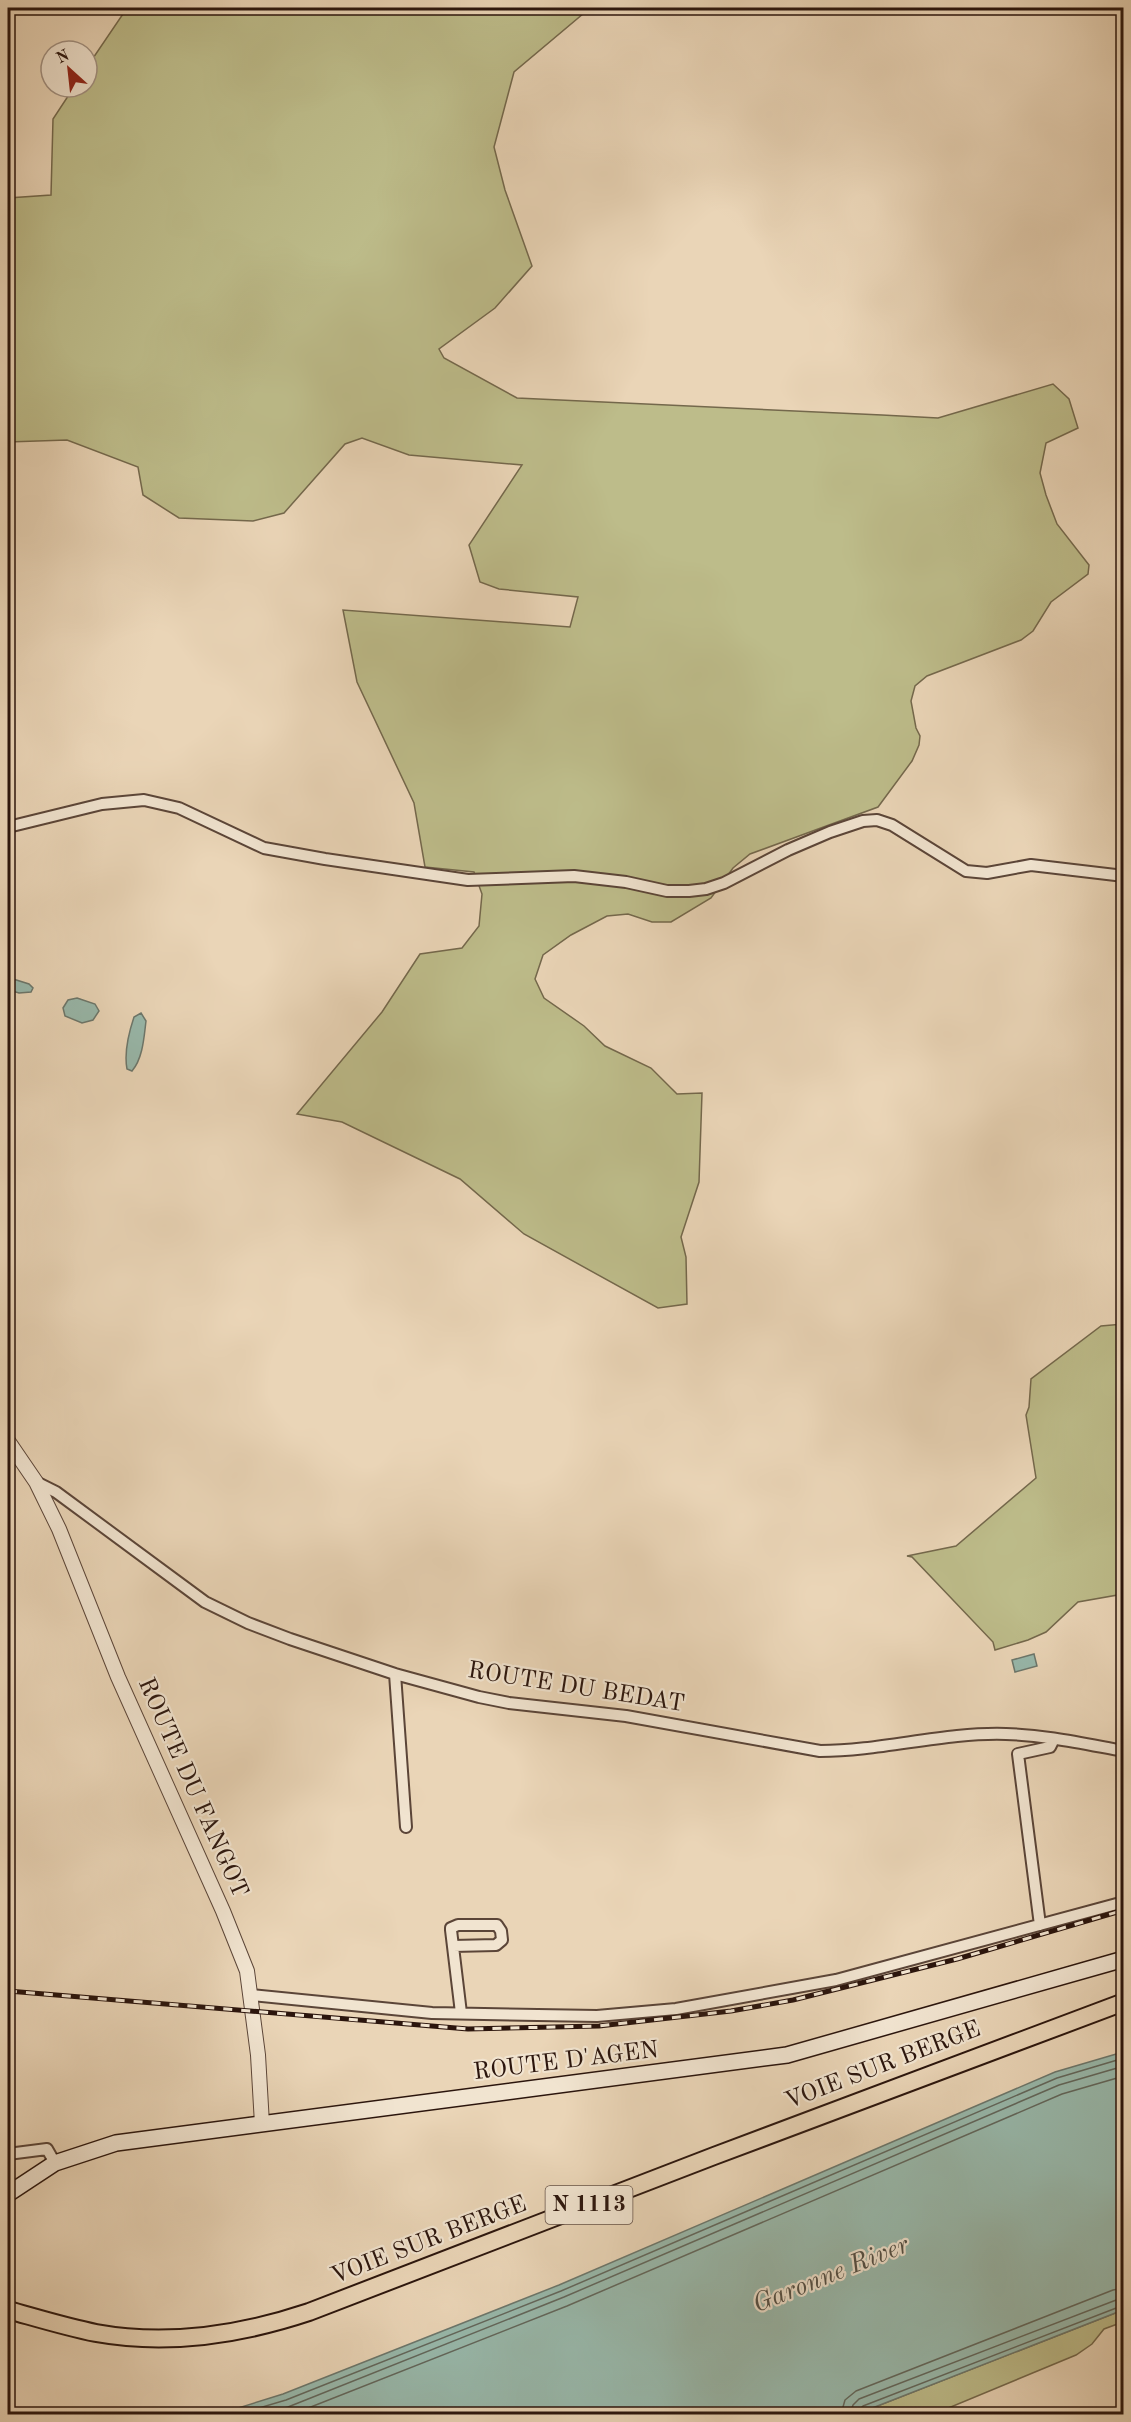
<svg xmlns="http://www.w3.org/2000/svg" width="1131" height="2422" viewBox="0 0 1131 2422" font-family="'Old Standard TT',serif">
  <style>
    .green { fill: #bdbc8a; stroke: #74684c; stroke-width: 1.5 }
    .water { fill: #98b9ac; stroke: #6c776c; stroke-width: 1.5 }
    .lines { fill: none; stroke-linecap: round; stroke-linejoin: round }
    .shore { stroke: #62675c; stroke-width: 1.5 }
    .minor-casing { stroke: #5b4538; stroke-width: 14 }
    .tertiary-casing { stroke: #5b4538; stroke-width: 16 }
    .secondary-casing { stroke: #2b150d; stroke-width: 18 }
    .primary-casing { stroke: #2b150d; stroke-width: 20 }
    .minor { stroke: #f1e4d0; stroke-width: 10 }
    .tertiary { stroke: #f1e4d0; stroke-width: 14 }
    .secondary { stroke: #f1e4d0; stroke-width: 15 }
    .primary { stroke: #ead5b7; stroke-width: 16 }
    .rail-casing { stroke: #2b150d; stroke-width: 5 }
    .rail { stroke: #f1e4d0; stroke-width: 3; stroke-dasharray: 9; stroke-linecap: butt }
    .labels { text-anchor: middle; dominant-baseline: central; stroke-width: 4.5; stroke-linejoin: round; paint-order: stroke }
    .shield { fill: #f1e4d0; stroke: #665348; stroke-width: 1.5 }
    .shield-label { font-size: 22px; font-weight: bold; fill: #2b150d }
    .street-label { font-size: 24px; fill: #2b150d; stroke: #f1e4d0 }
    .water-label { font-size: 26px; font-style: italic; fill: #514e45; stroke: #f1e4d0 }
  </style>
  <rect width="100%" height="100%" fill="#ead5b7"/>
  <filter id="stains"><feTurbulence type="fractalNoise" baseFrequency=".00333" numOctaves="4"/><feColorMatrix values="0 0 0 0 .2 0 0 0 0 .09 0 0 0 0 .02 0 0 0 .5 -.17"/></filter>
  <radialGradient id="worn" r=".72"><stop offset=".6" stop-color="#630" stop-opacity="0"/><stop offset="1" stop-color="#630" stop-opacity=".3"/></radialGradient>
  <path class="green" d="M127,8H590L514,72L494,147L505,190L532,266L495,308L439,349L444,358L517,398L882,415L938,418L1053,384L1069,399L1078,428L1046,443L1040,473L1046,495L1057,524L1089,565L1088,574L1051,602L1033,631L1021,640L927,676L915,686L911,701L916,728L920,736L919,745L912,761L878,807L750,854L733,868L711,898L671,922H652L628,914L607,916L571,935L543,955L535,979L544,998L584,1026L605,1046L651,1068L677,1094L702,1093L699,1182L681,1237L686,1257L687,1304L658,1308L524,1234L460,1179L342,1122L297,1114L382,1012L420,954L462,948L479,926L482,894L474,872L425,867L414,803L357,682L343,610L570,627L578,597L499,589L480,582L469,545L522,465L409,455L362,438L345,444L284,513L253,521L179,518L143,495L138,467L67,440L8,442V198L51,195L53,119L74,87H87V67Z
    M1123,1324V1594L1078,1602L1046,1632L1028,1640L995,1650L993,1642L912,1557L907,1556L956,1546L1036,1478L1026,1415L1029,1407L1031,1379L1101,1326Z
    M1123,2310V2322L1104,2329L1092,2344L1076,2355L934,2414H857Z"/>
  <path class="water" d="M10,978L29,984L33,988L31,992L19,993L9,990L8,981Z
    M77,998L95,1004L99,1011L93,1020L82,1023L65,1016L63,1008L68,1000Z
    M141,1013L146,1021C144,1037 143,1058 132,1071L127,1069C124,1053 129,1032 134,1017Z
    M1034,1654L1037,1666L1015,1672L1012,1660Z
    M1123,2052V2310L857,2414H219L283,2394L559,2285L1055,2072Z"/>
  <g class="lines">
    <path class="shore" d="M239,2414L286,2400L561,2291L1057,2078L1124,2058
      M264,2414L288,2407L564,2297L1059,2085L1124,2066
      M293,2414L567,2306L1062,2094L1124,2076
      M841,2414L845,2400L856,2391L1113,2290L1124,2288
      M850,2414L853,2405L859,2399L1124,2297
      M858,2414L859,2410L863,2406L1124,2305"/>
    <defs>
      <path id="minor" d="M8,827L102,804L144,800L179,808L264,848L325,859L468,880L574,876L626,882L667,891H689L706,889L724,883L788,850L830,832L863,821L877,820L892,825L966,871L987,873L1031,865L1124,876
        M36,1482L56,1492L205,1602L248,1623L290,1639L395,1674L479,1697L509,1703L626,1716L820,1751C882,1751 944,1732 1006,1734C1045,1735 1085,1744 1124,1751
        M395,1674L406,1827
        M1040,1925L1018,1754L1050,1747L1054,1739
        M453,1946L496,1945L502,1940L501,1931L497,1925H458L451,1928V1930L461,2013
        M252,1995L432,2013L597,2016L676,2009L836,1980L1124,1902
        M8,2154L47,2149L55,2163"/>
      <path id="tertiary" d="M8,1441L36,1482L59,1529L118,1677L223,1911L247,1971L258,2055L262,2124"/>
      <path id="secondary" d="M8,2194L55,2163L116,2143L787,2055L1124,1959"/>
      <path id="primary" d="M8,2310C37,2318 66,2327 96,2333C168,2346 240,2335 309,2312L714,2156L1124,2002"/>
    </defs>
    <use href="#minor" class="minor-casing"/>
    <use href="#tertiary" class="tertiary-casing"/>
    <use href="#secondary" class="secondary-casing"/>
    <use href="#primary" class="primary-casing"/>
    <use href="#minor" class="minor"/>
    <use href="#tertiary" class="tertiary"/>
    <use href="#secondary" class="secondary"/>
    <use href="#primary" class="primary"/>
    <defs>
      <path id="rail" d="M8,1991L468,2029L599,2026L731,2011L793,2000L957,1959L1124,1910"/>
    </defs>
    <use href="#rail" class="rail-casing"/>
    <use href="#rail" class="rail"/>
  </g>
  <g class="labels">
    <rect class="shield" x="545.5" y="2186" width="87" height="38" rx="4.5"/>
    <g class="shield-label">
      <text x="589" y="2205">N 1113</text>
    </g>
    <g class="street-label">
      <text transform="translate(576 1688) rotate(9)">ROUTE DU BEDAT</text>
      <text transform="translate(192 1788) rotate(66)">ROUTE DU FANGOT</text>
      <text transform="translate(566 2062) rotate(-7)">ROUTE D'AGEN</text>
      <text transform="translate(883 2066) rotate(-21)">VOIE SUR BERGE</text>
      <text transform="translate(429 2241) rotate(-21)">VOIE SUR BERGE</text>
    </g>
    <g class="water-label">
      <text transform="translate(831 2275) rotate(-22)">Garonne River</text>
    </g>
  </g>
  <rect width="1131" height="2422" fill="none" stroke="#ead5b7" stroke-width="30"/>
  <rect x="9" y="9" width="1113" height="2404" fill="none" stroke="#2b150d" stroke-width="3"/>
  <rect x="15" y="15" width="1101" height="2392" fill="none" stroke="#2b150d" stroke-width="1.5"/>
  <g transform="translate(69 69) rotate(333)"><circle r="28" fill="#f1e4d0" stroke="#a29182" stroke-width="1.5"/>
  <path d="M0-4.5L10 22L0 15L-10 22Z" fill="#8f2418"/>
  <text y="-9" font-size="16" font-weight="bold" text-anchor="middle" fill="#2b150d">N</text>
  </g>
  <rect width="100%" height="100%" filter="url(#stains)"/>
  <rect width="100%" height="100%" fill="url(#worn)"/>
</svg>
